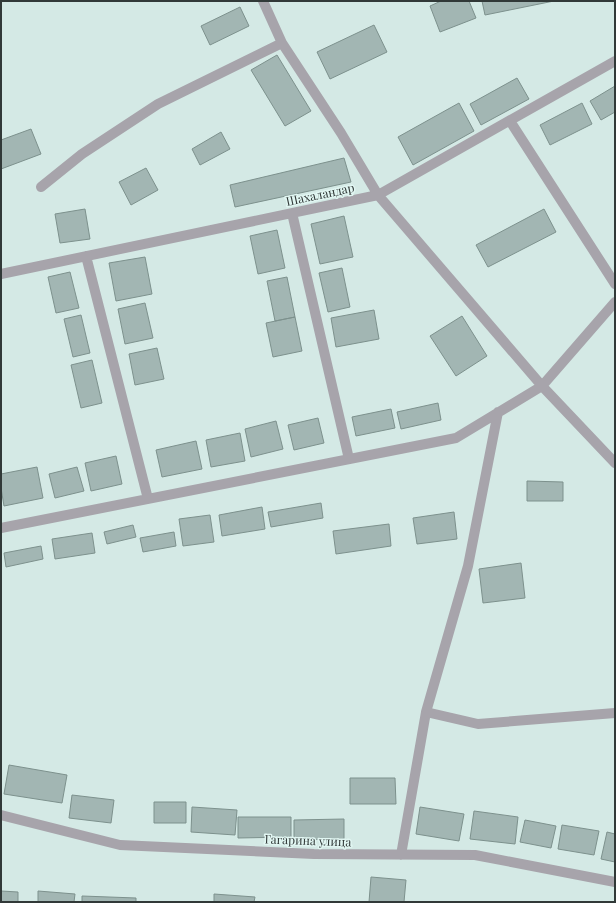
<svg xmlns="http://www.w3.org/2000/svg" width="616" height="903" viewBox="0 0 616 903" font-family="'Playfair Display',serif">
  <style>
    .building { fill: #a2b6b3; stroke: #7d918d }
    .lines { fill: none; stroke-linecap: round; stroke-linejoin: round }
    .minor { stroke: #a7a4ab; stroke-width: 10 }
    .labels { text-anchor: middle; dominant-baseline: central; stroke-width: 3; stroke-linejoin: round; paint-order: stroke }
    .street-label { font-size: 12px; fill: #313938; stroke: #e1f6f2 }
  </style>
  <rect width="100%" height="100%" fill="#d4e9e5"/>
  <path class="building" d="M441,1H469L476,18L440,32L430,6Z
    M482,1H554L485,15Z
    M240,7L249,26L210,45L201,26Z
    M374,25L387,52L330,79L317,52Z
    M277,55L311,111L285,126L251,70Z
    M517,78L529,99L481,125L470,104Z
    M615,86V112L601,120L590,101Z
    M459,103L474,131L413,165L398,137Z
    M582,103L592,124L550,145L540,125Z
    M31,129L41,154L1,169V140Z
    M221,132L230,149L200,165L192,149Z
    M344,158L351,182L235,207L230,185Z
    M146,168L158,190L131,205L119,182Z
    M85,209L90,239L60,243L55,214Z
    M544,209L556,232L488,267L476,245Z
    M344,216L353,257L320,264L311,224Z
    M277,230L285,268L258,274L250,236Z
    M145,257L152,294L116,301L109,263Z
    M342,268L350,307L328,312L319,273Z
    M70,272L79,308L56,313L48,277Z
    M287,277L295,317L275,321L267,281Z
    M145,303L153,338L125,344L118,309Z
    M374,310L379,339L336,347L331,318Z
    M81,315L90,353L73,357L64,319Z
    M462,316L487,356L456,376L430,336Z
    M295,317L302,351L273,357L266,323Z
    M157,348L164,379L135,385L129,354Z
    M92,360L102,403L81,408L71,365Z
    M438,403L441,420L401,429L397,412Z
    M391,409L395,428L356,436L352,417Z
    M318,418L324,443L294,450L288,425Z
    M276,421L283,449L251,457L245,429Z
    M240,433L245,461L211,467L206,440Z
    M196,441L202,469L162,477L156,450Z
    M116,456L122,484L91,491L85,463Z
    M37,467L43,498L4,506L1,488V474Z
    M77,467L84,491L55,498L49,474Z
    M527,481L563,482V501H527Z
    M321,503L323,518L271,527L268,512Z
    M262,507L265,529L222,536L219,515Z
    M454,512L457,539L417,544L413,518Z
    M210,515L214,542L183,546L179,519Z
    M389,524L391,546L336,554L333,531Z
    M133,525L136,537L107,544L104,532Z
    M174,532L176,546L143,552L140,538Z
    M92,533L95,553L55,559L52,539Z
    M41,546L43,559L6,567L4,553Z
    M521,563L525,598L483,603L479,569Z
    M9,765L67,775L62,803L4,794Z
    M350,778H395L396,804H350Z
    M72,795L114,800L111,823L69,818Z
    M154,802H186V823H154Z
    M192,807L237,810L235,835L191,832Z
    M420,807L464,814L459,841L416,834Z
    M474,811L518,817L515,844L470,839Z
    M238,817H291V837L238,838Z
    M344,819V839L294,840V820Z
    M525,820L556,826L551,848L520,842Z
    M562,825L599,831L594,855L558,849Z
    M607,832L615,834V862L601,859Z
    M371,877L406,880L404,902H369Z
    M1,891L18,892V902H1Z
    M38,891L75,894L74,902H38Z
    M214,894L255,897L254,902H214Z
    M82,896L136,898V902H82Z"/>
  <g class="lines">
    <path class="minor" d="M263,1L282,43L341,133L378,195L542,386L615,463
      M510,121L615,284
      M41,187L82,154L158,104L282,43
      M292,213L349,459
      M86,256L148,499
      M1,274L378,195L615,61
      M1,528L456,438L542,386L615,302
      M426,712L468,566L498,412
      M1,815L120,845L314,854L475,855L615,882
      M401,855L426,712L478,724L615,713"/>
  </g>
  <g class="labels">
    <g class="street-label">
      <text transform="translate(320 194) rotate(-12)">Шахаландар</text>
      <text transform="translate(308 840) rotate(2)">Гагарина улица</text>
    </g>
  </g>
  <rect width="616" height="903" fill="none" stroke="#313938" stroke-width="4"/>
</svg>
